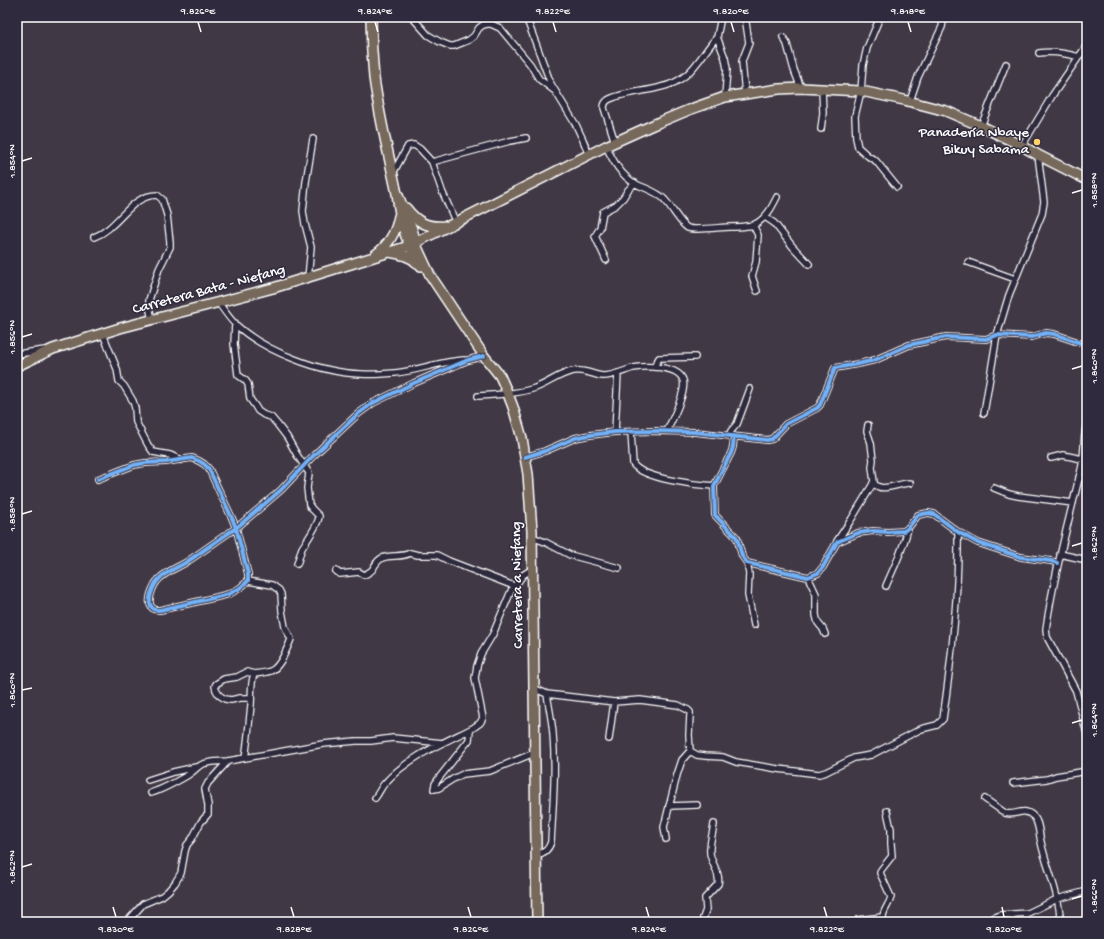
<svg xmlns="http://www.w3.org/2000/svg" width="1104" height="939" viewBox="0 0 1104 939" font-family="'Gochi Hand',sans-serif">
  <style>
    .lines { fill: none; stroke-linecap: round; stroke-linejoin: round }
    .minor-casing { stroke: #fff; stroke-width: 8 }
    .primary-casing { stroke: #fff; stroke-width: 12 }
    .minor { stroke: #2f2a3d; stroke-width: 5.5 }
    .primary { stroke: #76695c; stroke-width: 9 }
    .cycleway-casing { stroke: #2f2a3d; stroke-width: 6 }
    .cycleway { stroke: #73b2f8; stroke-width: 4 }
    .ticks { fill: none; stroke: #fff; stroke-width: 1.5 }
    .poi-dot { fill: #ffd166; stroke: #2f2a3d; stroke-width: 1.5 }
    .labels { text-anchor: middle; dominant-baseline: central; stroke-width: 3; stroke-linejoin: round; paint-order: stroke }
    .poi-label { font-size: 15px; fill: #fff; stroke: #2f2a3d; text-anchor: end }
    .street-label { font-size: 15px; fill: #fff; stroke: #2f2a3d }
    .neatline { fill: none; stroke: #fff; stroke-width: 1.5 }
    .ticks-label { font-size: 10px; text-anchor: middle; fill: #fff }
  </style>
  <rect width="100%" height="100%" fill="#413845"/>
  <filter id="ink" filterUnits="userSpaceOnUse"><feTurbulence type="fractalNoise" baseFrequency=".025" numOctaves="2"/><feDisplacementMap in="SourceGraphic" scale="8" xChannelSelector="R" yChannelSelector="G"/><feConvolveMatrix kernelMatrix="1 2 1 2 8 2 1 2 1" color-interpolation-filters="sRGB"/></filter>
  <g filter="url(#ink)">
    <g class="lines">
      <defs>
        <path id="minor" d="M412,17L428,35L440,42L450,46H454L469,40L474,36L479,28L483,25L487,24H491L500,28L530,64L539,79L555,91
          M526,17L551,84L576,125L583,140L589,155
          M721,17L717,37L725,58L727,69L725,97
          M880,17L867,48L863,65L861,91L855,116L856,138L858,147L868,156L876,161L897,187
          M783,37L787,44L794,70L801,88
          M1039,53C1053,51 1065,53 1079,57
          M745,94L742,61L749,43L746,23
          M910,101L918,77L942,27L944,17
          M981,126L1006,64
          M821,129L823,113L822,89
          M615,142L604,108C604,105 605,102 608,100C621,92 646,92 661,87C670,85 679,81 686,75C698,65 706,49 717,37
          M606,146C613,161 621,176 636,184C646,189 657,191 665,200C671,206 681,225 688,228C696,231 721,227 730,227C736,227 741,227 746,226C750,226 754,225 757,223C767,217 772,207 777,197
          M1022,146L1052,96L1087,45
          M432,162L510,141L526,138
          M393,173L408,146L414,145L420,149L432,162L442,191L456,223
          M765,217L774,223L793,247L809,264
          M753,225L758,235L756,262L752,276L757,291
          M94,237C119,228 130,195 157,195L162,199L167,215L170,242V247L159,269L149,300V306L152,320
          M606,260L595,236L600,228L603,212L616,205L623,198L628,190L635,183
          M968,262L1015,279
          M308,278L311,247L305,224L303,211L306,182L313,139
          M218,302C223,309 229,318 235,324C264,351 321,373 361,374C372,375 384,374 395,373C418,371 440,361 464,360
          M235,323L234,344L238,375L245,380L248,384L250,399L255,406L258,411L264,415L271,417L277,424L287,437L297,455L309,473L307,488L309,505L312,509L319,516C319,524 307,540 302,548C300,553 299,559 297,564
          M103,334L117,369L119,381L124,386L133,401L135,408L136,422L148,445L153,452L170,455L181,460
          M17,354L45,350
          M654,367L659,358L695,357
          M478,396C496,395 515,394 532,389C547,385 559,373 574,371C584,369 593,375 603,376C613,376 623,371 633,368C645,366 678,365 683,380C687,391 672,420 667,431
          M984,413L997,335L1009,295L1042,214L1044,202L1038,155
          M1087,422C1083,437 1085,455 1081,470C1068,523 1054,575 1046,629L1047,637L1076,691L1087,734
          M615,432L618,373
          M631,432L633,464C643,479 697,485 714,486
          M729,436L731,431L737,424L750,389
          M734,436L733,447L731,453L714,486L715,515L737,538L742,556L747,563L808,577L818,573L823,567L837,542L858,533L873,531L888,532L904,531L908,528L918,515L928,513L934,514L958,532L978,543L1021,557L1051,561L1057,563
          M525,457L545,451L575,438L590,435L615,432L655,431L695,432L767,440L772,439L786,424L817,408L820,405L835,368L858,364L875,360L909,345L946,337L986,339L997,335L1032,337L1046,333L1054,334L1081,343L1087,346
          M1051,458L1063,455L1082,459
          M1079,477L1087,478
          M98,479L134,465L145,463L166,462L192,458L199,461L204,464L209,469L214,480L232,518L236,528L248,574V581L240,588L229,594L213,598L160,610C158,610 155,610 154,609C144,604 154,584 159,579C166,572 176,568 185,563C202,552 219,539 236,528L241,524L281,490L312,457L358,414L373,403L414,383L468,360L484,356
          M873,483C875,485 877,486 879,487C886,490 901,483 910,483
          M994,488L1009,494L1018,496L1073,503
          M532,537L545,542L570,555L619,568
          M837,541L851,520L874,482L872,467L873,460L871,443L867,431L868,425
          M1060,554L1087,560
          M747,563L749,574L748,595L754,625
          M336,571L340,574L359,572L364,575C366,574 370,572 372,570C376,565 375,562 382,558C391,554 402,558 410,553L418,555H437L449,561L514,586
          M808,577L816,594V615L818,623L823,629L825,634
          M886,586C894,567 904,548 908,528
          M533,688L547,694L614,702L640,700L678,705L688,710L690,712V715L689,735L690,751L682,760L677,775L664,827L666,839
          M251,698H240L231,700L225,699L219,695L216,690L215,686L216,684L224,679L237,677L247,672L254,674
          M470,730L469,740L439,778L435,784L434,789L439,788L453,779L463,774L490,771L534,753
          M609,739L614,702
          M690,751L697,755L705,756L723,757L736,762L778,769L819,774L826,772L854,758L871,755L921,729L937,725L943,719C952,657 959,595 958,532
          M245,758C248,740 249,723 251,705C252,693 250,686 254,674C271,672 275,672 283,657C286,651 289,645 291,639L285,627L282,611L281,594L279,590L272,585L248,581
          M148,780L173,772L196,767
          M1013,783L1047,779L1056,776L1087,771
          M151,793C164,789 176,782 188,775C194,772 197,766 203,764C212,761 220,762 228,761L323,744L356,741H371L393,738L443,743
          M375,798C379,793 381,787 385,783C408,757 443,743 473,728L480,723L483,718L475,678L477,666L481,654L493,634L511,591L523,575L531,570
          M985,799L1005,813C1015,817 1023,806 1033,816C1039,821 1039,834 1041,842C1045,861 1053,879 1057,898C1059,906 1060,914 1061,922
          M669,806L697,805
          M536,856C544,852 548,851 551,842C553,806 556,770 553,734C552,721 549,707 547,694
          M127,922L143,904L162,896L168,891L175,883L181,873L185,851L187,845L192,839L201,822L208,814V805L205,789L208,783L228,761
          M704,922L703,918L706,910L705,898L718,884C721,873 711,864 710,853C709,844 713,833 714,824
          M856,922L858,920L882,917
          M884,922C880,913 889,906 891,897L880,873L881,870L892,856L891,844V829L887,811
          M986,922L995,917L1001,915L1028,913L1057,899L1087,891"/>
        <path id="primary" d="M371,17C371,37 372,58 374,78C379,115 388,152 396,189C398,197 398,205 400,213C403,232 410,250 421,266
          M397,193L412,229L417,247L430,275L484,356L500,376L508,394L513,407L522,438L525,457L528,474L532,531L537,922
          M406,208C417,222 427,228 445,226
          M390,252C400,254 410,256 417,263
          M375,255C389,245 396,233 399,216
          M17,366L53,349L120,328L273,288L409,246L606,146L655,124L691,109L725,97L745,94L779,89L801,88L861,91L904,100L946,111L981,126L1022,146L1038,155L1087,180"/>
      </defs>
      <use href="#minor" class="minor-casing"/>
      <use href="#primary" class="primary-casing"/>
      <use href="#minor" class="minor"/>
      <use href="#primary" class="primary"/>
      <defs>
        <path id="cycleway" d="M734,436L733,447L731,453L714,486L715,515L737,538L742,556L747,563L808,577L818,573L823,567L837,542L858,533L873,531L888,532L904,531L908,528L918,515L928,513L934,514L958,532L978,543L1021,557L1051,561L1057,563
          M525,457L545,451L575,438L590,435L615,432L655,431L695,432L767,440L772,439L786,424L817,408L820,405L835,368L858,364L875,360L909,345L946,337L986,339L997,335L1032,337L1046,333L1054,334L1081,343L1087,346
          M98,479L134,465L145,463L166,462L192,458L199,461L204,464L209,469L214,480L232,518L236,528L248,574V581L240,588L229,594L213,598L160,610C158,610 155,610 154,609C144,604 154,584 159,579C166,572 176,568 185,563C202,552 219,539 236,528L241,524L281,490L312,457L358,414L373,403L414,383L468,360L484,356"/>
      </defs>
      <use href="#cycleway" class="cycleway-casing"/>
      <use href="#cycleway" class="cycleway"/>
    </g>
  </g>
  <path class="ticks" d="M198,22L201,32M375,22L378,32M553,22L556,32M731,22L734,32M908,22L911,32M22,161L32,158M1072,193L1082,190M22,337L32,334M1072,369L1082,366M22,514L32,511M1072,546L1082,543M22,690L32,688M1072,723L1082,720M22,867L32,864M1072,899L1082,896M113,907L116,917M291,907L294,917M468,907L471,917M646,907L649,917M824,907L827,917M1002,907L1004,917"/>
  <circle class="poi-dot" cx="1037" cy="142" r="4"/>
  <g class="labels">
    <g class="poi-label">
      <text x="1029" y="133">Panadería Nbaye<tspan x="1029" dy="17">Bikuy Sabama</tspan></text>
    </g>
    <g class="street-label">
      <text transform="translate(209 290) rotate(-15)">Carretera Bata - Niefang</text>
      <text transform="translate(518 585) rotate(-91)">Carretera a Niefang</text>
    </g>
  </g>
  <rect width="1104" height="939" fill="none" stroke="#2f2a3d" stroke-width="44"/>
  <rect x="22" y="22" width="1060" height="895" class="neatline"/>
  <g class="ticks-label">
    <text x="198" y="14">9.826°E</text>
    <text x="375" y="14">9.824°E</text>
    <text x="553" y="14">9.822°E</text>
    <text x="731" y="14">9.820°E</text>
    <text x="908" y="14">9.818°E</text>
    <text transform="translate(11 161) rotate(-90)" y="4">1.854°N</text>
    <text transform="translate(1093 190) rotate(-90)" y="4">1.858°N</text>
    <text transform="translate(11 337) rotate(-90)" y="4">1.856°N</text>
    <text transform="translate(1093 366) rotate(-90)" y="4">1.860°N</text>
    <text transform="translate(11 514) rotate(-90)" y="4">1.858°N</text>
    <text transform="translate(1093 543) rotate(-90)" y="4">1.862°N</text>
    <text transform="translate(11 690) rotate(-90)" y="4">1.860°N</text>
    <text transform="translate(1093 720) rotate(-90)" y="4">1.864°N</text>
    <text transform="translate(11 867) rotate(-90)" y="4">1.862°N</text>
    <text transform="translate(1093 896) rotate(-90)" y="4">1.866°N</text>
    <text x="116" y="932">9.830°E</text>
    <text x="294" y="932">9.828°E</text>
    <text x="471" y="932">9.826°E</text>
    <text x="649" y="932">9.824°E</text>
    <text x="827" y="932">9.822°E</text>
    <text x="1004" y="932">9.820°E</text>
  </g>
</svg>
